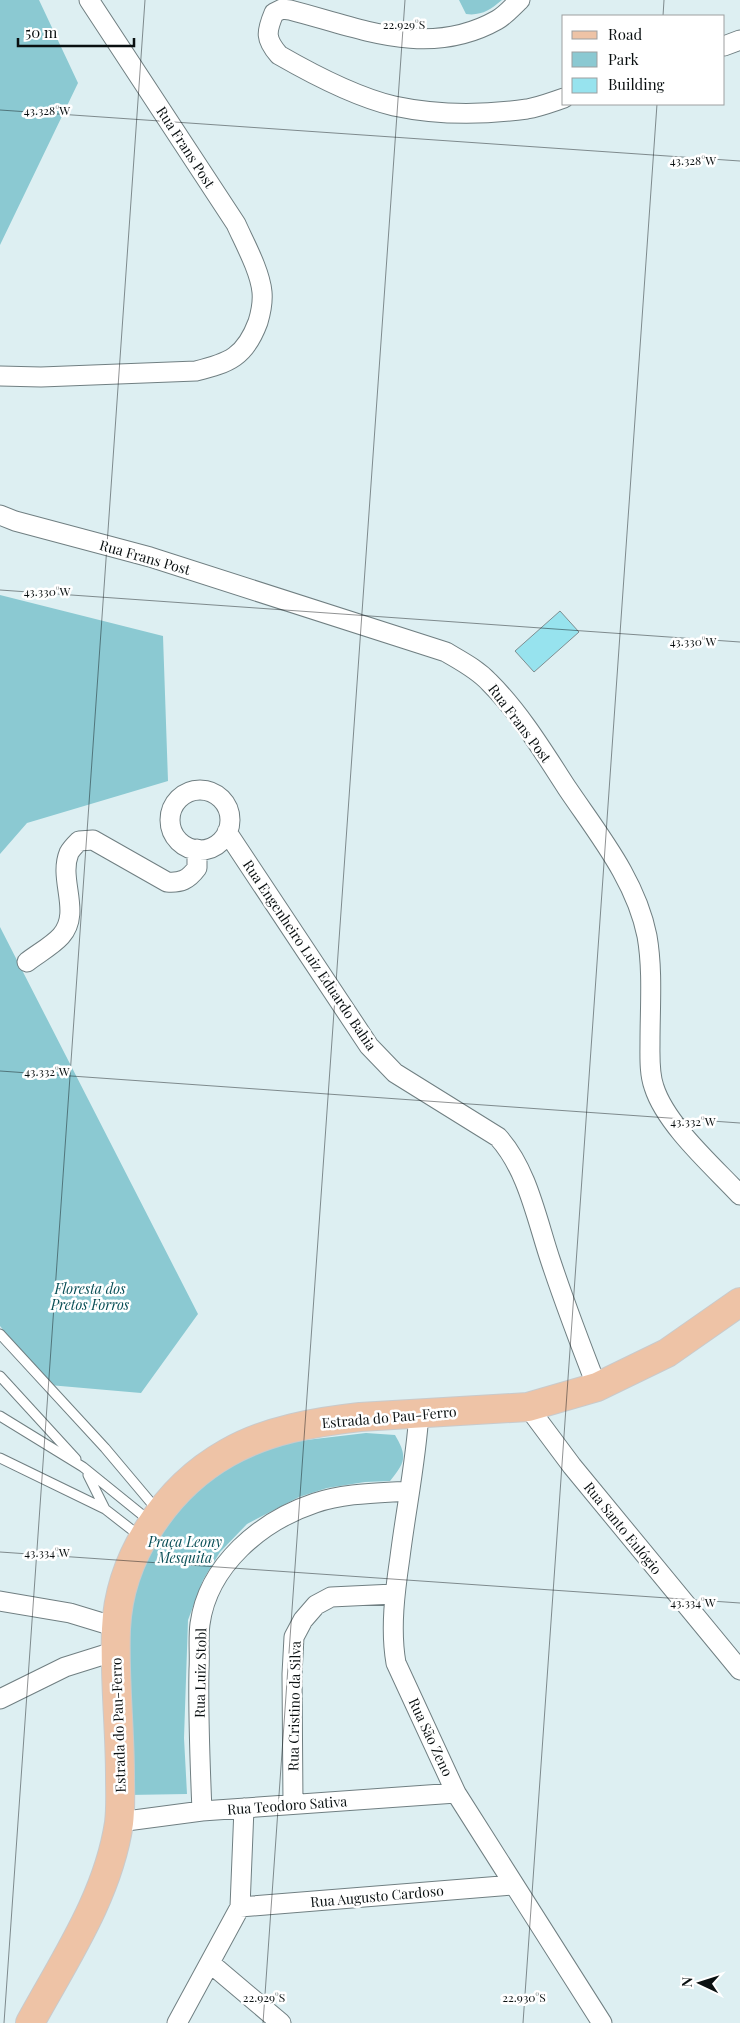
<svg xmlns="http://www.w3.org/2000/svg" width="740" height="2023" viewBox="0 0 740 2023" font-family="'Playfair Display',serif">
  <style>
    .green { fill: #8bc9d2 }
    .building { fill: #97e3ee; stroke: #7e8e91 }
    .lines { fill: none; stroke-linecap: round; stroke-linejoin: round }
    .lane-casing { stroke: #707f82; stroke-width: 11 }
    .street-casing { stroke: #707f82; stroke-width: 21 }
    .primary-casing { stroke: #c9cacb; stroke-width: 30 }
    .lane { stroke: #fff; stroke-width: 9 }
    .street { stroke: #fff; stroke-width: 19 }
    .primary { stroke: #eec3a6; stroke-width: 28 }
    .ticks { fill: none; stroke: #0a1011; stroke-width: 1; stroke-opacity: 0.45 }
    .labels { text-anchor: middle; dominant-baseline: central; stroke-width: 5; stroke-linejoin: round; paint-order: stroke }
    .street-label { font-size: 14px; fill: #0a1011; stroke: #fff }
    .park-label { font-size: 14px; font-style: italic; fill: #084e56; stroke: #fff }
    .ticks-label { font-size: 12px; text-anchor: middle; fill: #0a1011; stroke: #fff; stroke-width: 5; stroke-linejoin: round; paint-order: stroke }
  </style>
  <rect width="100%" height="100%" fill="#ddeff2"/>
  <path class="green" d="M0,0H39L78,83L0,245Z
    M459,0H502C490,10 481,16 466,14Z
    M0,595L163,636L168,781L27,823L0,854Z
    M0,927L198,1314L141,1393L49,1385L0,1326Z
    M366,1433L395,1435C408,1457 405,1462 390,1481L365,1482L327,1488L299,1497L247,1524L220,1552L203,1580L188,1620L184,1738L187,1794L128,1795L130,1605L155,1536L195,1488L251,1453L281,1443Z"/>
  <path class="building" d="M560,611L579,632L534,672L515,651Z"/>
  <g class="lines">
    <defs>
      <path id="lane" d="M0,1334L105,1448L158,1511
        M0,1376L76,1459
        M0,1416L83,1467L151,1522
        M0,1458L105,1509L141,1537
        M88,1475L105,1509"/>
      <path id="street" d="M520,0C513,6 506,15 497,20C428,59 360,28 290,10L282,9L274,13C266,32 265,39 279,55C312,74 356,97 394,106C436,115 484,115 527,109C539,107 552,102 564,98
        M724,46L740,40
        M0,376L41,377L196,371C229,363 245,357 258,322C261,312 263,303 262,292C260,271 245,244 236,224L89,0
        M0,515L15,521L150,557L446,652C461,661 477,669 489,682C520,713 543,751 567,788C598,834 636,880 647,936C653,970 650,1007 650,1042C650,1056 649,1073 654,1087C666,1125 713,1166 740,1195
        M170 820a30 30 0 1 1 60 0a30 30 0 1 1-60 0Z
        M227,832L369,1046L395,1073L498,1137C528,1170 537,1221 551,1262C565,1304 581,1346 597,1387
        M27,962C37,954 52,946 61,936C82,912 58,880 69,853C71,849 75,845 79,841L93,840L167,882C181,883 188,880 197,868V849
        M528,1407L572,1466L740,1670
        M419,1413C416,1461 406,1509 400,1557C395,1591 390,1629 396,1663L456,1793L602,2023
        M0,1601L70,1613L116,1627
        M0,1699L65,1667L116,1651
        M293,1804L292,1674L294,1637L303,1620L316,1605L331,1597L394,1594
        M202,1811C200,1764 198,1717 199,1670C200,1655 198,1639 200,1624C208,1565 261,1521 315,1503C344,1493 378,1493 409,1491
        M119,1822L202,1811L456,1793
        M240,1907L513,1885
        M210,1963L281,2023
        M177,2023L240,1907L244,1808"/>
      <path id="primary" d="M30,2023C65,1959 108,1896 119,1823C121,1807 120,1791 120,1776C120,1727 114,1678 116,1629C119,1558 165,1488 227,1453C267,1430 315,1422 360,1417L528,1407L597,1387L667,1353L740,1302"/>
    </defs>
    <use href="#lane" class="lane-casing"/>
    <use href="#street" class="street-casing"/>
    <use href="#primary" class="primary-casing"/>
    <use href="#lane" class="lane"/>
    <use href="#street" class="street"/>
    <use href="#primary" class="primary"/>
  </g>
  <path class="ticks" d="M663,16L664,0M0,110L740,161M0,590L740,642M0,1071L740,1123M0,1552L740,1603M4,2023L145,0M263,2023L405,0M523,2023L657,104"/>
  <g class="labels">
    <g class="street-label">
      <text transform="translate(186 147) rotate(57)">Rua Frans Post</text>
      <text transform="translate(145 557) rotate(16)">Rua Frans Post</text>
      <text transform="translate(520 723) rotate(53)">Rua Frans Post</text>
      <text transform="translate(310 955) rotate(56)">Rua Engenheiro Luiz Eduardo Bahia</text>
      <text transform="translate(389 1417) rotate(-5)">Estrada do Pau-Ferro</text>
      <text transform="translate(623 1528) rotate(51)">Rua Santo Eulógio</text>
      <text transform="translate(200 1673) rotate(-89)">Rua Luiz Stobl</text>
      <text transform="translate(294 1706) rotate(-89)">Rua Cristino da Silva</text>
      <text transform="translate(118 1725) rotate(-92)">Estrada do Pau-Ferro</text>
      <text transform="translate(431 1737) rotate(65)">Rua São Zeno</text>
      <text transform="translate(287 1805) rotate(-4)">Rua Teodoro Sativa</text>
      <text transform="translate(377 1896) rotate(-5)">Rua Augusto Cardoso</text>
    </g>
    <g class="park-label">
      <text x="90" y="1288">Floresta dos<tspan x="90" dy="16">Pretos Forros</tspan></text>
      <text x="185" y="1541">Praça Leony<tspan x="185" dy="16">Mesquita</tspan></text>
    </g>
  </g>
  <g class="ticks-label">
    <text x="404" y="29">22.929°S</text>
    <text x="47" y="115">43.328°W</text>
    <text x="693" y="165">43.328°W</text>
    <text x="47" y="596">43.330°W</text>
    <text x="693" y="646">43.330°W</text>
    <text x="47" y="1076">43.332°W</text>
    <text x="693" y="1126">43.332°W</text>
    <text x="47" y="1557">43.334°W</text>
    <text x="693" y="1607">43.334°W</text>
    <text x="264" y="2002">22.929°S</text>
    <text x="524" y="2002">22.930°S</text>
  </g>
  <rect x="562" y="15" width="162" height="90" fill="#ffffff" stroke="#9d9fa0"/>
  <rect x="572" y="31" width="25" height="8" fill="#eec3a6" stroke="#9d9fa0"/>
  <text x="608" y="40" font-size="15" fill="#0a1011">Road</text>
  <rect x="572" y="52" width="25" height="15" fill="#8bc9d2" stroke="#9d9fa0"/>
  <text x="608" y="65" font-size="15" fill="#0a1011">Park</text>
  <rect x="572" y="78" width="25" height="15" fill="#97e3ee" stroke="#9d9fa0"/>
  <text x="608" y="90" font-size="15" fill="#0a1011">Building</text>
  <g transform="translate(700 1983) rotate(274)" stroke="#ffffff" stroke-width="4" paint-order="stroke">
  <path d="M0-4L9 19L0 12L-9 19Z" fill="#0a1011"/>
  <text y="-8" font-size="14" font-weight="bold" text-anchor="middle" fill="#0a1011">N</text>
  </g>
  <path d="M18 38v8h116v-8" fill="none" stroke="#0a1011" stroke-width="2.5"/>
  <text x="25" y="38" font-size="15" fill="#0a1011" stroke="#ffffff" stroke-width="4" paint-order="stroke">50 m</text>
</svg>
